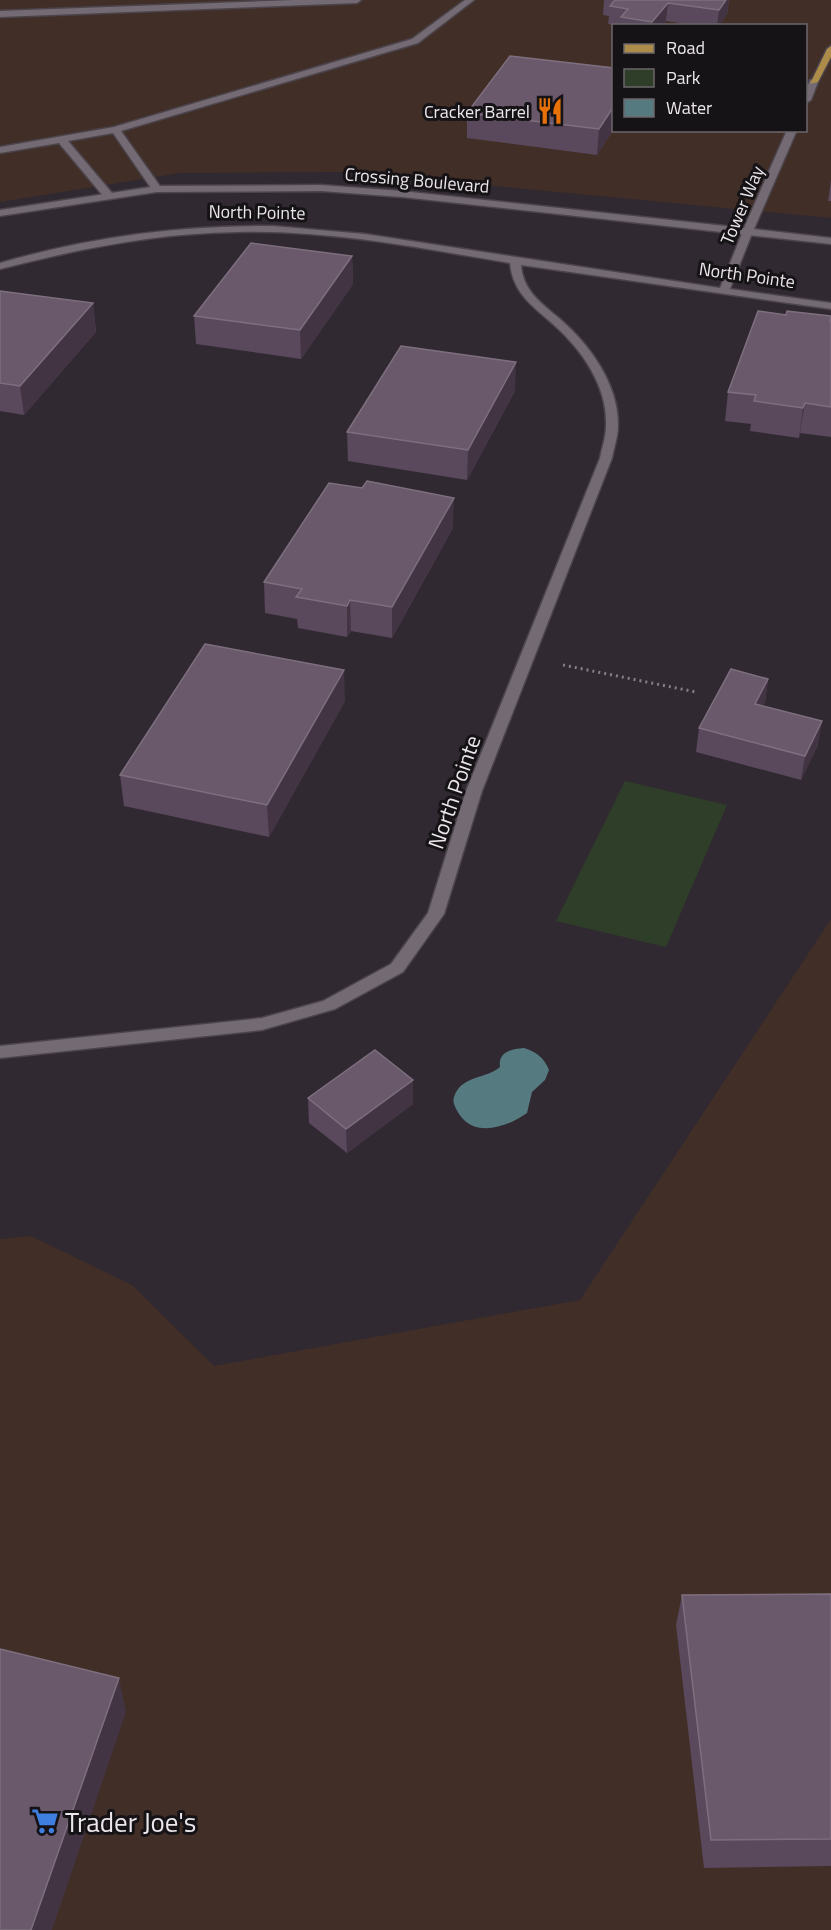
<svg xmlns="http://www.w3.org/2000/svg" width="831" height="1930" viewBox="0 0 831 1930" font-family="'Titillium Web',sans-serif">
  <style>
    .commercial { fill: #412e27; fill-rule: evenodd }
    .green { fill: #2f3e28 }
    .water { fill: #557a80 }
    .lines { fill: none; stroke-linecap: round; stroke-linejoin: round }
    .service-casing { stroke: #4b444b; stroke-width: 3 }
    .minor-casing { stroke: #4b444b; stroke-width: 3 }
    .tertiary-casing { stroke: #4b444b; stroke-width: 3 }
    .primary-casing { stroke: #4b444b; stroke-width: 3 }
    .path { stroke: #857f86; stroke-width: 3; stroke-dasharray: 2 4; stroke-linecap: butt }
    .service { fill: #736a74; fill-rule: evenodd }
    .minor { fill: #736a74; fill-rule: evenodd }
    .tertiary { fill: #736a74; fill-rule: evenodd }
    .primary { fill: #ad8b49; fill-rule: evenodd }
    .wall { fill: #5a485c }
    .shaded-wall { fill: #433444 }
    .building { fill: #6a596b; stroke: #7e6f7f; stroke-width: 1.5 }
    .labels { text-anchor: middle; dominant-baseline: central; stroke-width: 6; stroke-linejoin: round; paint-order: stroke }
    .far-poi-label { font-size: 18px; fill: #ebe6eb; stroke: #161316; text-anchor: end }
    .far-street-label { font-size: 18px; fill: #ebe6eb; stroke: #161316 }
    .street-label { font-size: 22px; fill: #ebe6eb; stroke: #161316 }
    .near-poi-label { font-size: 27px; fill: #ebe6eb; stroke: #161316; text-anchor: start }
  </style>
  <rect width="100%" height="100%" fill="#302931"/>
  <path class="commercial" d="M0,0H831V218L347,172L180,173L0,202ZM614,26H806V130H614Z
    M831,919V1930H0V1239L31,1236L132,1285L214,1366L580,1300Z"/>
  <path class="green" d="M625,781L727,805L666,947L556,921Z"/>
  <path class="water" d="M524,1048C536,1052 544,1057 549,1070L545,1080L532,1092L527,1113C509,1126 475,1139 459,1114C456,1109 452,1103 454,1097C461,1075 487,1079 500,1067C498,1052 511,1049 524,1048Z"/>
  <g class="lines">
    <defs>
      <path id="service" d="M293,0H361L357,3L0,17V11Z
        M465,0H474L418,43L121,131L162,189L161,191H153L113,133L68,141L112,193V197H104L59,143L0,153V147L114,127L412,39Z"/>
      <path id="minor" d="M273,226L365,234L720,288L743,231L748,228L753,231L730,289L831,303V309L521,265C523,291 541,303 560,319C590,345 619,385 618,426C618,437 614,447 612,458L482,791L444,914L403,972L335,1009L262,1030L0,1058V1046L262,1018L323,1001L391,964L428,913L466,791L600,458C602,447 606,437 606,426C608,387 582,350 554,325C533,306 513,294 510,263C420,248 330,230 238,232C156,233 79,249 0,269V263C90,237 180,225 273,226Z"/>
      <path id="tertiary" d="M813,79L818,82L811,100L806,103V90L810,80Z
        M787,130H797L754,229L831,238V244L402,197L321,191L157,192L0,216V210L157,186L321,185L402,191L744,228Z"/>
      <path id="primary" d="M831,46V57L818,82L810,84L827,49Z"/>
    </defs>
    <use href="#service" class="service-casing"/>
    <use href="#minor" class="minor-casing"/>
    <use href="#tertiary" class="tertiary-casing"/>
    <use href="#primary" class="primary-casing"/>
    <path class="path" d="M563,665L696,692"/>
    <use href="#service" class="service"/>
    <use href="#minor" class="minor"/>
    <use href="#tertiary" class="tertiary"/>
    <use href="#primary" class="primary"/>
  </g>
  <path class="wall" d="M604,0H729L727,14L719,26H699L666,21L663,26H619L608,24L609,16L603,15Z
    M614,68V129L597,155L467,138V113Z
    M831,180V201H828Z
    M352,256L353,284L301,359L196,344L194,316Z
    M0,291L93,303L96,332L24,415L0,411Z
    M831,321V437L800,433L799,438L750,431L751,424L725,421L728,392Z
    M515,391L467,480L348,461L347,432Z
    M453,528L392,638L351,631L347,637L298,628L297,619L265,613L264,582Z
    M768,679L765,702L763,706L818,745L801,780L696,752L699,728Z
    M345,701L269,837L124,806L120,775Z
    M308,1098L413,1104L347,1153L309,1123Z
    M831,1594V1866L704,1868L676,1625L682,1595Z"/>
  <path class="shaded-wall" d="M726,0H729L727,14L719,26H717L719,10Z
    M668,3L666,21L663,26H652V22Z
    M614,106V129L597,155L599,129Z
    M352,256L353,284L301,359L300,330Z
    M93,303L96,332L24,415L20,386Z
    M516,362L515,391L467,480L468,450Z
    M805,403L800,433L799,438L803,408Z
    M454,498L453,528L392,638V607Z
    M350,600L351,631L347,637V606Z
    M344,670L345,701L269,837L267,805Z
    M768,679L765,702L751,728L755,704Z
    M822,721L818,745L801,780L805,756Z
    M413,1080V1104L347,1153L346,1129Z
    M119,1678L126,1712L52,1930H31Z"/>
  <path class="building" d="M615,0H726L719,10L668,3L652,22L621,17L628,9L610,6Z
    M510,56L614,68V106L599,129L467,113Z
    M251,243L352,256L300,330L194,316Z
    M0,291L93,303L20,386L0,383Z
    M758,311L786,315L787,311L831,316L830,321H831V407L805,403L803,408L754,401L756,395L728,392Z
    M401,346L516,362L468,450L347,432Z
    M367,481L454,498L392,607L350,600L347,606L296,597L302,589L264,582L329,483L362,488Z
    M205,644L344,670L267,805L120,775Z
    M731,669L768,679L755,704L822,721L805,756L699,728Z
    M375,1050L413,1080L346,1129L308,1098Z
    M831,1594V1839L711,1840L682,1595Z
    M0,1649L119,1678L31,1930H0Z"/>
  <defs>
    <symbol id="restaurant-bare" viewBox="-9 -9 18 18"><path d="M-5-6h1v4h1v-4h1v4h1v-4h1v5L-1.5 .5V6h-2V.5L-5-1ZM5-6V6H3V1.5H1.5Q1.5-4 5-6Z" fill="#e8710a" stroke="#161316" stroke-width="2.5" paint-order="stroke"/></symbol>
    <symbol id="supermarket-bare" viewBox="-9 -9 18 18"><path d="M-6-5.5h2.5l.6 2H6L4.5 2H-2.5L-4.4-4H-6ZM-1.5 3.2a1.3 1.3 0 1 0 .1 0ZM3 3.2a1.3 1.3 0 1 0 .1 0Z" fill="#3f7fe0" stroke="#161316" stroke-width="2.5" paint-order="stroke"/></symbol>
  </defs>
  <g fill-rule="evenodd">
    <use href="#restaurant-bare" x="531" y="92" width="38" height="38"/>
    <use href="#supermarket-bare" x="26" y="1802" width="38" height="38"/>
  </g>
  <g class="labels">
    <g class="far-poi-label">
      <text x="530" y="111">Cracker Barrel</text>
    </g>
    <g class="far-street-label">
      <text transform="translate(417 180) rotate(5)">Crossing Boulevard</text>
      <text transform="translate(742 205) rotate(-67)">Tower Way</text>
      <text transform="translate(257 212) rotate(1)">North Pointe</text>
      <text transform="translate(747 275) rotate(8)">North Pointe</text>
    </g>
    <g class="street-label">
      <text transform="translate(454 792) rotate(-71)">North Pointe</text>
    </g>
    <g class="near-poi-label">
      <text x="65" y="1821">Trader Joe's</text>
    </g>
  </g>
  <rect x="612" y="24" width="195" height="108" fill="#161316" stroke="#6b676b" stroke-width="1.5"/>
  <rect x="624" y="44" width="30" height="9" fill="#ad8b49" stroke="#6b676b" stroke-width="1.5"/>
  <text x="666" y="54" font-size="18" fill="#ebe6eb">Road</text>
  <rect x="624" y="69" width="30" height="18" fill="#2f3e28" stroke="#6b676b" stroke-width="1.5"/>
  <text x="666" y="84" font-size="18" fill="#ebe6eb">Park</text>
  <rect x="624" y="99" width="30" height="18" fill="#557a80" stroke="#6b676b" stroke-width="1.5"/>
  <text x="666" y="114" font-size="18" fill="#ebe6eb">Water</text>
</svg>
